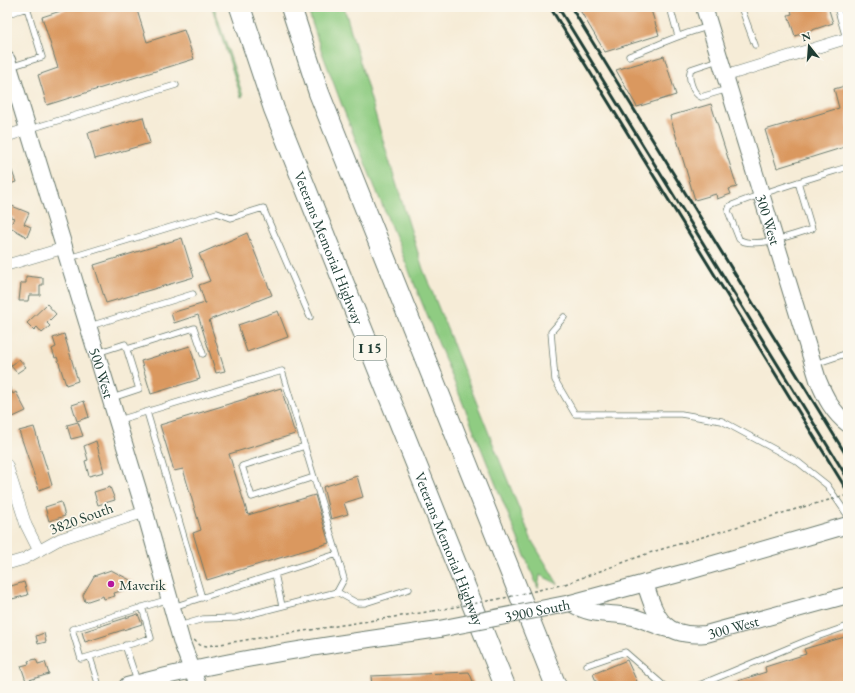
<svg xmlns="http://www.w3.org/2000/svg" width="855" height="693" viewBox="0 0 855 693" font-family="'EB Garamond',serif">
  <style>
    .green { fill: #8fcc82; stroke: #57845b }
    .building { fill: #da985e }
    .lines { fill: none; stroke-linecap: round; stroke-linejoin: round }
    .lane-casing { stroke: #6a7a6d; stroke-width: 7 }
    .street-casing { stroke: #6a7a6d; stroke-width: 12 }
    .secondary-casing { stroke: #6a7a6d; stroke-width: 18 }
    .highway-casing { stroke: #6a7a6d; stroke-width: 22 }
    .path { stroke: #6a7a6d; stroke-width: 1.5; stroke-dasharray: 3 3; stroke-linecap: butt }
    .lane { stroke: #fff; stroke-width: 5.5 }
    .street { stroke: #fff; stroke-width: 11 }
    .secondary { stroke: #fff; stroke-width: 16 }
    .highway { stroke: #fff; stroke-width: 20 }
    .rail { stroke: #1f3d34; stroke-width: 3 }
    .secondary-bridge-casing { stroke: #6a7a6d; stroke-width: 18; stroke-linecap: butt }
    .path-bridge { stroke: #6a7a6d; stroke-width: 1.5; stroke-dasharray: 3 3; stroke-linecap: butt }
    .secondary-bridge { stroke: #fff; stroke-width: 16 }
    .poi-dot { fill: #b5179e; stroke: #fbf7ec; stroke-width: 1.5 }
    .labels { text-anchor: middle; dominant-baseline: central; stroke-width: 3.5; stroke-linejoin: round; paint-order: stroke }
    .shield { fill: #fbf7ec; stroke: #61756b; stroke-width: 1 }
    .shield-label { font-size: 14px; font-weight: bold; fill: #1f3d34 }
    .street-label { font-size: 15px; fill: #1f3d34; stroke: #fbf7ec }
    .poi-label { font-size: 15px; fill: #1f3d34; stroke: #fbf7ec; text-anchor: start }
  </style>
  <rect width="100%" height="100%" fill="#fbf7ec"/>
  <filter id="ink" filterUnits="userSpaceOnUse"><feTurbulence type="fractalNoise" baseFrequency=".025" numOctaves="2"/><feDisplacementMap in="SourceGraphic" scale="8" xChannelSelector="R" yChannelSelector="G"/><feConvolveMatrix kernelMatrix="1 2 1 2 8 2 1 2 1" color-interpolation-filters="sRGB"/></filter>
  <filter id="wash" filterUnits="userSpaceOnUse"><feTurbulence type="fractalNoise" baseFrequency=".012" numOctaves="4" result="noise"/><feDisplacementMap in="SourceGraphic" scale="16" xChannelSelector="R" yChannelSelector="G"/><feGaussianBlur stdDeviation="0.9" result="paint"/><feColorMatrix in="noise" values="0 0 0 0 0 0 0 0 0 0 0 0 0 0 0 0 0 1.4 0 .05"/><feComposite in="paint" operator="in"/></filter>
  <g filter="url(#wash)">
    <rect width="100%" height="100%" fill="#f6ecd7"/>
    <path class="green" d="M212,7H214L243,96L241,97Z
      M307,7H344L384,144L423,269L532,541L558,584L540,575L538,588L346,116L320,47Z"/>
    <g id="blocks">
      <path class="building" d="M73,7H136L147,42L184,30L194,59L47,105L38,75L58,68L42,17Z
        M578,7H650L659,35L605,52Z
        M790,7H828L833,23L795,36L788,15L792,14Z
        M664,56L676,95L637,107L616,70Z
        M848,85V146L777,168L765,130L839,108L834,89Z
        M711,104L737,187L729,189L731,194L717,199L716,194L695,200L670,116Z
        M143,117L150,143L95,159L88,133Z
        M8,160L16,182L7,185V161Z
        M12,206L29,213L24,224L31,227L27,237L10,227L14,218L8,216Z
        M247,233L272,295L209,320L225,371L216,373L198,315L174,323L171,313L205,303L199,285L210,281L199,254Z
        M182,238L194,277L106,303L94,265Z
        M26,276L43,278V285H40V295H29L28,301H19L21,283H26Z
        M47,304L56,314L47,323L50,326L42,333L37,327L34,330L27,323Z
        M278,311L288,337L247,352L238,325Z
        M64,334L78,381L66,385L57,357L55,358L52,349L56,347L53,338Z
        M190,346L200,379L151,394L141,361Z
        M19,359L26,367L17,373L11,366Z
        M7,382L13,394L16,392L26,411L13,417L7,405Z
        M281,388L295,434L229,454L248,515L315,495L329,543L207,580L193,533L201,530L183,469L174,471L160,425Z
        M84,401L89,417L77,421L72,405Z
        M78,422L83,436L71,439L67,425Z
        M34,427L52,485L39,490L19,431Z
        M96,441L104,472L89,476L85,461L88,460L84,446Z
        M357,476L363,497L344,503L348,514L331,519L323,487Z
        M110,487L115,500L98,505L94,492Z
        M61,502L65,516L49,521L45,507Z
        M111,570L132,581L134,587L114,593L115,596L104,599L103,596L85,602L83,595L94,576Z
        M24,582L28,595L12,599L8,587Z
        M138,614L142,624L85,642L82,632Z
        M44,633L46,642L38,644L36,636Z
        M848,636V681L833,686H728V684L766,672L765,667L806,654L804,649Z
        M36,659L38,664L45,662L49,674L26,681L21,666L29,664L28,661Z
        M627,660L639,686H598L593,674Z
        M469,672L475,686H372L371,676Z"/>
    </g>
  </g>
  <g filter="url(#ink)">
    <use href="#blocks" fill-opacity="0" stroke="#6a7a6d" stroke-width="1"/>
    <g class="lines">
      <defs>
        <path id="lane" d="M670,7L678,36
          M741,7L755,45
          M837,7L846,38
          M7,14L27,8L42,57L10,67
          M629,56C657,46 679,34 708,27
          M718,60L691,69C687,77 693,94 701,97L728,89
          M30,129L176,85
          M798,182L812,229C796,234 753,250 739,239L728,211L730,206C769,190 808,179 848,167
          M69,258L217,213L231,218L263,208L310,317
          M564,317L551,332L555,380L575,414H681L722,421L798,462L827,485L848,516
          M90,326L193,294
          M127,349L194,328L203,354
          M97,353L125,344L139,389L112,398
          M815,364L848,353
          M147,412L202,598
          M119,420L282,371L337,554L173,607
          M305,446L242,466L252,497L314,477
          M275,574L282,606
          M337,592L357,603H365L409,589
          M142,607L151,638L81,659L72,629L169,599
          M179,626L203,619L236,618L337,592L344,579L337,554
          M125,645L137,681
          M90,657L99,686
          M587,665L625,652L664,686
          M697,686L808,640L848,626"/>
        <path id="street" d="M725,76L848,38
          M7,136L28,129
          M7,265L64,248
          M7,465L26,525L39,551
          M7,564L24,559L60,539L145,512"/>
        <g id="secondary">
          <path id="s1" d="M704,7L818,380C825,397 833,413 848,424"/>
          <path id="s2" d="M7,60L145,512L182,643L198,686"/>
          <path id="s3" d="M645,583C656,619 664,638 706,634L848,595"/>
          <path d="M571,603L686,572L848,525"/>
          <path d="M571,603C594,618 608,611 633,617C645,620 656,626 668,629"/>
          <path d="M127,686C229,658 335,644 439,629"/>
        </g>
        <g id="highway">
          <path id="s4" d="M240,7L274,109L505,686"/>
          <path d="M291,7L319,93L556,686"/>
        </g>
      </defs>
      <use href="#lane" class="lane-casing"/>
      <use href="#street" class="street-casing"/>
      <use href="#secondary" class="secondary-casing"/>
      <use href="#highway" class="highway-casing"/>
      <path class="path" d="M565,584L649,553L803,507
        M194,640L200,645L207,646L433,611"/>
      <use href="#lane" class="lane"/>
      <use href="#street" class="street"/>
      <use href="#secondary" class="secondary"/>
      <use href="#highway" class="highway"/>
      <path class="rail" d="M550,7L848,492
        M558,7L848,479
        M571,7L848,458"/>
      <defs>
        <g id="secondary-bridge">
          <path id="s5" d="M439,629L571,603"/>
        </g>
      </defs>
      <use href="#secondary-bridge" class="secondary-bridge-casing"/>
      <path class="path-bridge" d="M803,507L848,495
        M433,611L504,598L565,584"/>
      <use href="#secondary-bridge" class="secondary-bridge"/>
    </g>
  </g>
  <circle class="poi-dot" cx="111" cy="584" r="4"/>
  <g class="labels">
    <rect class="shield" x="354" y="336" width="32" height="24" rx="3"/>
    <g class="shield-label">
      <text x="370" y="348">I 15</text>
    </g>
    <g class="street-label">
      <text stroke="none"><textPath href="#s1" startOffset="222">300 West</textPath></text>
      <text stroke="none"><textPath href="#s4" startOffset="257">Veterans Memorial Highway</textPath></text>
      <text stroke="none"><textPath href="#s2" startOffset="327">500 West</textPath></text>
      <text transform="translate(81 518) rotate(-20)">3820 South</text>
      <text stroke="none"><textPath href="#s4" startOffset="581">Veterans Memorial Highway</textPath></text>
      <text stroke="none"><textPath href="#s5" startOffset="100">3900 South</textPath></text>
      <text stroke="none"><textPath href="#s3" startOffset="118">300 West</textPath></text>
    </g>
    <g class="poi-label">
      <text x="119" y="584">Maverik</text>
    </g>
  </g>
  <rect width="855" height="693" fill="none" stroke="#fbf7ec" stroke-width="24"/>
  <g transform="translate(809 46) rotate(343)" stroke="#fbf7ec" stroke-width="3" paint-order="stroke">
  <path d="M0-3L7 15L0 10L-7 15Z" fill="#1f3d34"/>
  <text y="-6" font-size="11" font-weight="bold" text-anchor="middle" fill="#1f3d34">N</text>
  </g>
</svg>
